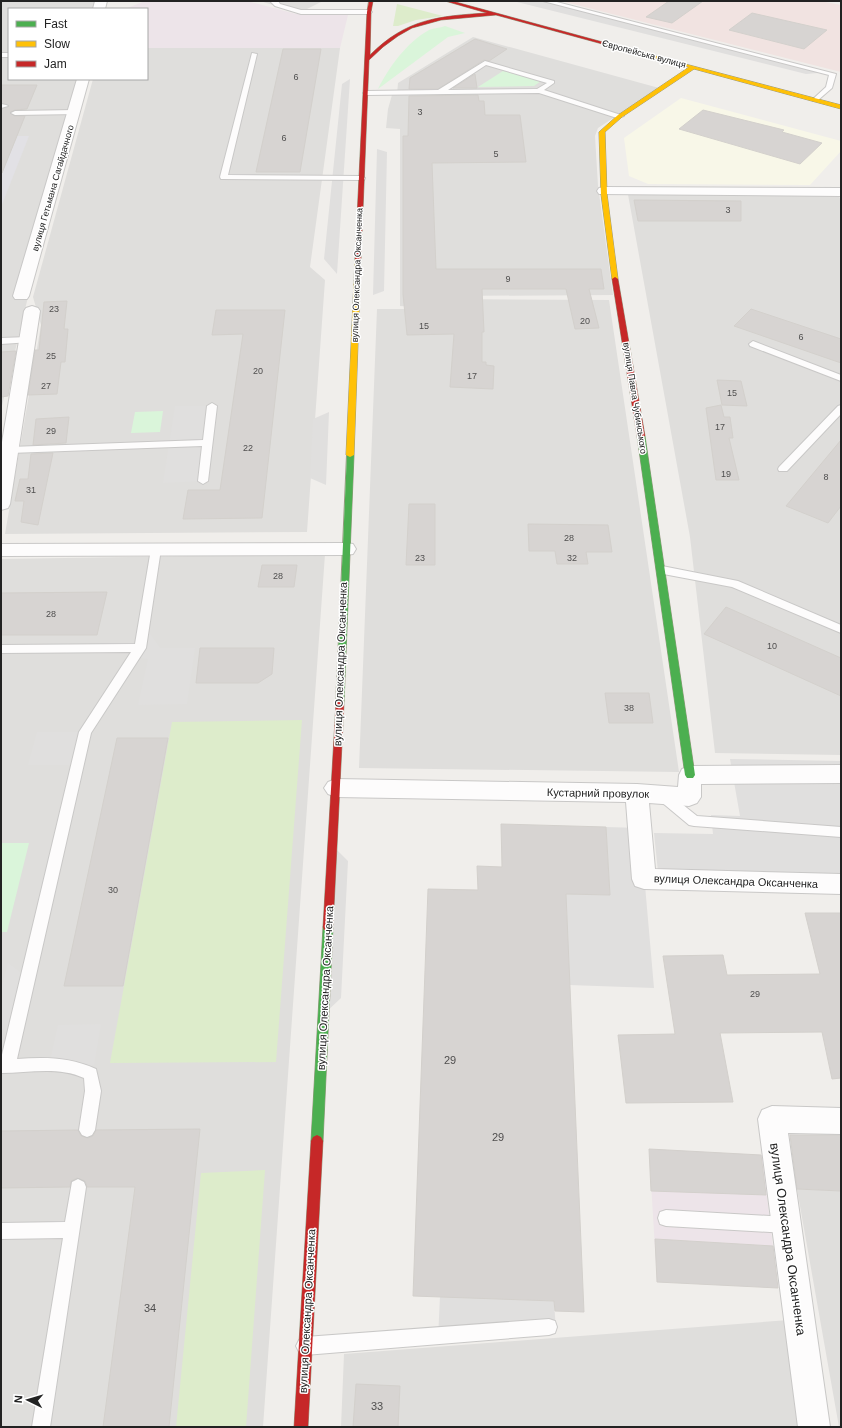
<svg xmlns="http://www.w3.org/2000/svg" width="842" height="1428" viewBox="0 0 842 1428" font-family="Helvetica,sans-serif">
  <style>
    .residential { fill: #dfdedc }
    .commercial { fill: #f1e3e1 }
    .industrial { fill: #ede4e9 }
    .education { fill: #f8f7e8 }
    .grass { fill: #ddeccb }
    .park { fill: #daf5da }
    .parking { fill: #e0dfde }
    .plaza { fill: #e2e1e5 }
    .building { fill: #d7d4d2; stroke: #d3d0cc }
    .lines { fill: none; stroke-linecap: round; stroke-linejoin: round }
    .lane-casing { stroke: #c9c8c7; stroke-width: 2 }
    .street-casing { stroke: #c9c8c7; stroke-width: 2 }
    .fast-casing { stroke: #999a82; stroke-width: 1 }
    .slow-casing { stroke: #999a82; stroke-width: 1 }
    .jam-casing { stroke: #999a82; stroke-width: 1 }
    .lane { fill: #fdfcfc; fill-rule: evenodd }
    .street { fill: #fdfcfc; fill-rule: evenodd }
    .fast { fill: #4caf50; fill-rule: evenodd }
    .slow { fill: #ffc107; fill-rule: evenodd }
    .jam { fill: #c62828; fill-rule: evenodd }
    .labels { text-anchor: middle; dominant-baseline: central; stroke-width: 3; stroke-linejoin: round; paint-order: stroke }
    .far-street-label { font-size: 9px; fill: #222; stroke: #fff }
    .number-label { font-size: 9px; fill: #4f4e4e }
    .street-label { font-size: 11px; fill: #222; stroke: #fff }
    .near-number-label { font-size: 11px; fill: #4f4e4e }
    .near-street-label { font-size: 13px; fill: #222; stroke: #fff }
  </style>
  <rect width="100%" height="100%" fill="#f0eeeb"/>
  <path class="residential" d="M1,1H98L96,9H9V79H80L1,410Z
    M260,1H323L299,13Z
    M473,37L659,88L598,128L595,136L598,186L613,295L447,296L416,307L400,306V129L386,128L388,109L392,95L397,94L398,83Z
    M254,47L340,48L310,267L325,280L307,532L5,534L41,325L33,297L93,79H147V48Z
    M627,189H836L841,201V755L715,753L690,537Z
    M446,299L609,300L679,772L359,768L377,309H417Z
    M325,554L263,1427H1V559Z
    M797,1189L841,1191V1427H839Z
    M789,1320L805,1427H341L344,1354Z"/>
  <path class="commercial" d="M561,1H820L841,5V72Z"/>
  <path class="industrial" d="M145,1H247L296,14L348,15L340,48H147V9H125Z
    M649,1149L762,1155L778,1288L657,1282Z"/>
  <path class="education" d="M681,98L841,141V151L810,185L648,184L629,176L624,138Z"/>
  <path class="grass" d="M397,4L443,16L416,20L398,26H393Z
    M302,720L276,1062L110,1063L172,722Z
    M265,1170L246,1427H176L201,1173Z"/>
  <path class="park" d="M445,26L465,33L448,37L378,89C389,67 407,42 429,30C434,28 440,28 445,26Z
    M503,71L541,81L534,86L478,87Z
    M163,411L160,432L131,433L135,412Z
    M1,843H29L7,932H1Z"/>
  <path class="parking" d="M513,1H546L821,71L818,73L806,74Z
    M350,79L337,274L324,259L342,84Z
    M377,149L387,152L384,291L373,295Z
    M175,406H212L203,481L163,483Z
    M329,412L326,485L310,478L313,419Z
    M144,625L160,648H195L187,704L138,705L148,659L134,657Z
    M37,732H85L78,765H28Z
    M730,759L841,761V875L658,872L654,833L713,834L711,815L740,816Z
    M606,827L640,828L654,988L569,985L566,894L610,895Z
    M333,846L348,861L341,998L324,1014Z
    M8,963L28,978L15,1038L1,1028V989Z
    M101,1024L94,1065H49L58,1025Z
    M440,1296L554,1301L556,1331L438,1339Z"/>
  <path class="plaza" d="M17,136H29L1,207V174Z"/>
  <path class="building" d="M669,1H703L672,23L646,17Z
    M752,13L827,30L804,49L729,30Z
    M475,39L507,49L489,61L484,60L438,89H409L410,78Z
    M283,49H321L300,172H256Z
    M475,74L477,88H453Z
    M1,85H37L27,109L15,110L10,112L14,116H25L2,173L1,109L9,106L1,103Z
    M478,95L479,101H484L485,115H520L526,162L432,163L436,269H601L604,289H589L599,328L575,329L566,289H482L484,332H482V362H486V365L494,366L493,389L450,387L454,334L407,335L403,294V136H408L409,96Z
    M703,110L784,130L782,132L822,143L800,164L679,129Z
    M634,200L741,201V221H638Z
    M67,301L64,329H68L65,362H61L57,394L28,395L35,350H39L44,302Z
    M751,309L841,339V363L734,326Z
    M216,310H285L262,518L183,519L188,490H220L243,334L212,335Z
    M16,351L8,396L1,397V352Z
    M717,380L741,381L747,406L722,405Z
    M721,405L724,417H730L733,438H729L739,480H716L706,408Z
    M69,417L66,443L33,445L36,419Z
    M841,440V506L828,523L786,506Z
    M53,453L38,525L21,522L24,501H15L20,479H28L31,454Z
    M409,504H435V565H406Z
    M528,524L608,525L612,552H586L588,564H557L555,551H529Z
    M262,565H297L294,587H258Z
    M107,592L97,635H1V593Z
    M726,607L841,658V696L704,634Z
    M200,648H274L272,674L258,683H196Z
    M605,693H649L653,723H609Z
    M117,738H168L123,986H64Z
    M501,824L606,827L610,895L566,894L584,1312L555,1311L554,1301L413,1296L428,889L478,890L477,866L502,867Z
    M805,913H841V1078L832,1079L822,1032L720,1033L733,1102L626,1103L618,1035L675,1034L663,956L723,955L727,975L820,974Z
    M200,1129L169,1427H103L135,1187H87L85,1181L77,1178L71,1181L70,1187L1,1188V1131L78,1130L81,1136L88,1138L93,1136L96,1130Z
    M790,1135H841V1191L797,1189Z
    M649,1149L761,1155L766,1195L651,1191Z
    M655,1239L773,1246L778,1288L657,1282Z
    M356,1384L400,1386L398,1427H353Z"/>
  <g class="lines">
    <defs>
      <path id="lane" d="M270,1H278L280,4L301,10H369L372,12L369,14H301L275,6Z
        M543,1H553L836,74L832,88L817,101H813V99L826,87L829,75Z
        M1,53H9V57H1Z
        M252,53L257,54L228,175L361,176L365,178L364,180L221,179L220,177Z
        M485,61L554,81V83L544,90L624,116L617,118L539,93L366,95L363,93L366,91L438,90ZM486,65L547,83L537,89L448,90Z
        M1,104L6,105L8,106L1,108Z
        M75,110L79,112L78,114L15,115L11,113L15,111Z
        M28,337L31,338V342L1,344V338Z
        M753,341L841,375V381L750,346L749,344Z
        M212,403L217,406L208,481L203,484L198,481L202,446L10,453L5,450L10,447L203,440L207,406Z
        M841,405V414L787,471H779L778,469L779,467L838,406Z
        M156,545L161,549L146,648L91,733L17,1059C45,1057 70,1057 96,1069L101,1091L95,1130L92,1135L87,1137L82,1135L79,1130L85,1091L84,1078C58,1066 28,1073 1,1073V1059L79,732L131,652L1,653V645L135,644L151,549Z
        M662,566L738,581L841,625V633L732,587L658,573L657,570L658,567Z
        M663,791L667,792L697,816L841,827V837L694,826L689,825L659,800L657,796L659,792Z
        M78,1179L84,1182L86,1187L50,1427H32L63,1238L1,1239V1223L65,1222L72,1182Z
        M666,1210L786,1217L792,1219L794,1225L792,1231L786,1233L666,1226L660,1224L658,1218L660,1212Z
        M549,1319L555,1321L557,1327L555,1333L549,1335L305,1355L299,1352L296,1346L299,1340L305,1337Z"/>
      <path id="street" d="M95,1H107L105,9H93Z
        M77,79H89L29,296L27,299H15L13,296Z
        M604,187L841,188V196L599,194L597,191L599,188Z
        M32,306L38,308L40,311L10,504L8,508L1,510V448L24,311L26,308Z
        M346,543L353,544L356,549L353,554L346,555L1,556V544Z
        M841,765V783L701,784V797L697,803L689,806L649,803L655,869L841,874V894L644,889L635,886L632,879L626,802L336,797L328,794L324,788L328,782L336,779L637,784L678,787L679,775L682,769L690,766Z
        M772,1106L841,1108V1134L788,1133L830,1427H798L758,1119L762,1110Z"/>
      <path id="fast" d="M638,434H641L645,436L695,775L693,778H687L685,775L637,436Z
        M347,453H350L354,455L344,703L340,706L336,703Z
        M328,923L332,924L333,927L323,1141L321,1145L317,1147L313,1145L311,1141L323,927L324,924Z"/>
      <path id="slow" d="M617,46L841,105V109L694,69L622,117L605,132L607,194L618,279L615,281L612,279L601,194L599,132L618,115L689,67L617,48Z
        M358,257L361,259L354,455L350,457L346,455L355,259Z"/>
      <path id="jam" d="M369,1H373L371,12L370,55C406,19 438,16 487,13L445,1H452L621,47L617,48L496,15L441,20L412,28L398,36L383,47L369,60L361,259L358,261L355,259L367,12Z
        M615,277L618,279L645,436L641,438L637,436L612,279Z
        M340,700L344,703L333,927L332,930L328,931L324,930L323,927L336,703Z
        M317,1135L321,1137L323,1141L308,1427H294L311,1141L313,1137Z"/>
    </defs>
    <use href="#lane" class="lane-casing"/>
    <use href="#street" class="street-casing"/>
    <use href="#fast" class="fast-casing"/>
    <use href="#slow" class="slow-casing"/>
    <use href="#jam" class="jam-casing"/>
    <use href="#lane" class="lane"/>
    <use href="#street" class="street"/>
    <use href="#fast" class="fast"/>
    <use href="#slow" class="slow"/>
    <use href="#jam" class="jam"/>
  </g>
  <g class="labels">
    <g class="far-street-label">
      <text transform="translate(644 54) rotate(15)">Європейська вулиця</text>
      <text transform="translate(53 188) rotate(-74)">вулиця Гетьмана Сагайдачного</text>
      <text transform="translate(357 275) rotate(-88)">вулиця Олександра Оксанченка</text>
      <text transform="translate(635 398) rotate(81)">вулиця Павла Чубинського</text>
    </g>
    <g class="number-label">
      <text x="296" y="77">6</text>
      <text x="420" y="112">3</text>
      <text x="284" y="138">6</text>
      <text x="496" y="154">5</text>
      <text x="728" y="210">3</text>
      <text x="508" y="279">9</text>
      <text x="54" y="309">23</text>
      <text x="585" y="321">20</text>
      <text x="424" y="326">15</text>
      <text x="801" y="337">6</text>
      <text x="51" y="356">25</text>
      <text x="258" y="371">20</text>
      <text x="472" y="376">17</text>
      <text x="46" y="386">27</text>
      <text x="732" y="393">15</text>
      <text x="720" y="427">17</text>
      <text x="51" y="431">29</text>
      <text x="248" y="448">22</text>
      <text x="726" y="474">19</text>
      <text x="826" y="477">8</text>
      <text x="31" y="490">31</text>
      <text x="569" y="538">28</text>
      <text x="420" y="558">23</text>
      <text x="572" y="558">32</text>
      <text x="278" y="576">28</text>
      <text x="51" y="614">28</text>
      <text x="772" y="646">10</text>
      <text x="629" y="708">38</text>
      <text x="113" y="890">30</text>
      <text x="755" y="994">29</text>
    </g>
    <g class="street-label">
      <text transform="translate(340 664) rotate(-88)">вулиця Олександра Оксанченка</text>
      <text transform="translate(598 793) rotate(1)">Кустарний провулок</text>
      <text transform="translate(736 881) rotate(2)">вулиця Олександра Оксанченка</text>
      <text transform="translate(325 988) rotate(-87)">вулиця Олександра Оксанченка</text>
      <text transform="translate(307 1311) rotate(-87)">вулиця Олександра Оксанченка</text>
    </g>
    <g class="near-number-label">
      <text x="450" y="1060">29</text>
      <text x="498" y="1137">29</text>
      <text x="150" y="1308">34</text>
      <text x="377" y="1406">33</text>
    </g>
    <g class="near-street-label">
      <text transform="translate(788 1239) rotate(82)">вулиця Олександра Оксанченка</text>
    </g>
  </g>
  <rect width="842" height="1428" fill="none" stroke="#222222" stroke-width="4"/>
  <rect x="8" y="8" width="140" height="72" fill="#ffffff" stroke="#a7a7a7"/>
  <rect x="16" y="21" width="20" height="6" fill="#4caf50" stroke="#a7a7a7"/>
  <text x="44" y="28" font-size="12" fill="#222222">Fast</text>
  <rect x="16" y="41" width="20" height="6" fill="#ffc107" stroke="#a7a7a7"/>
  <text x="44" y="48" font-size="12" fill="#222222">Slow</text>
  <rect x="16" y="61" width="20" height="6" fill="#c62828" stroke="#a7a7a7"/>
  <text x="44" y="68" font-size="12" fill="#222222">Jam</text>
  <g transform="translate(28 1400) rotate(275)" stroke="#ffffff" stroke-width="3" paint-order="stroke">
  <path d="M0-3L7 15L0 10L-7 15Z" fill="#222222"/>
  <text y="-6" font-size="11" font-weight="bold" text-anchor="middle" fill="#222222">N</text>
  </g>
</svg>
